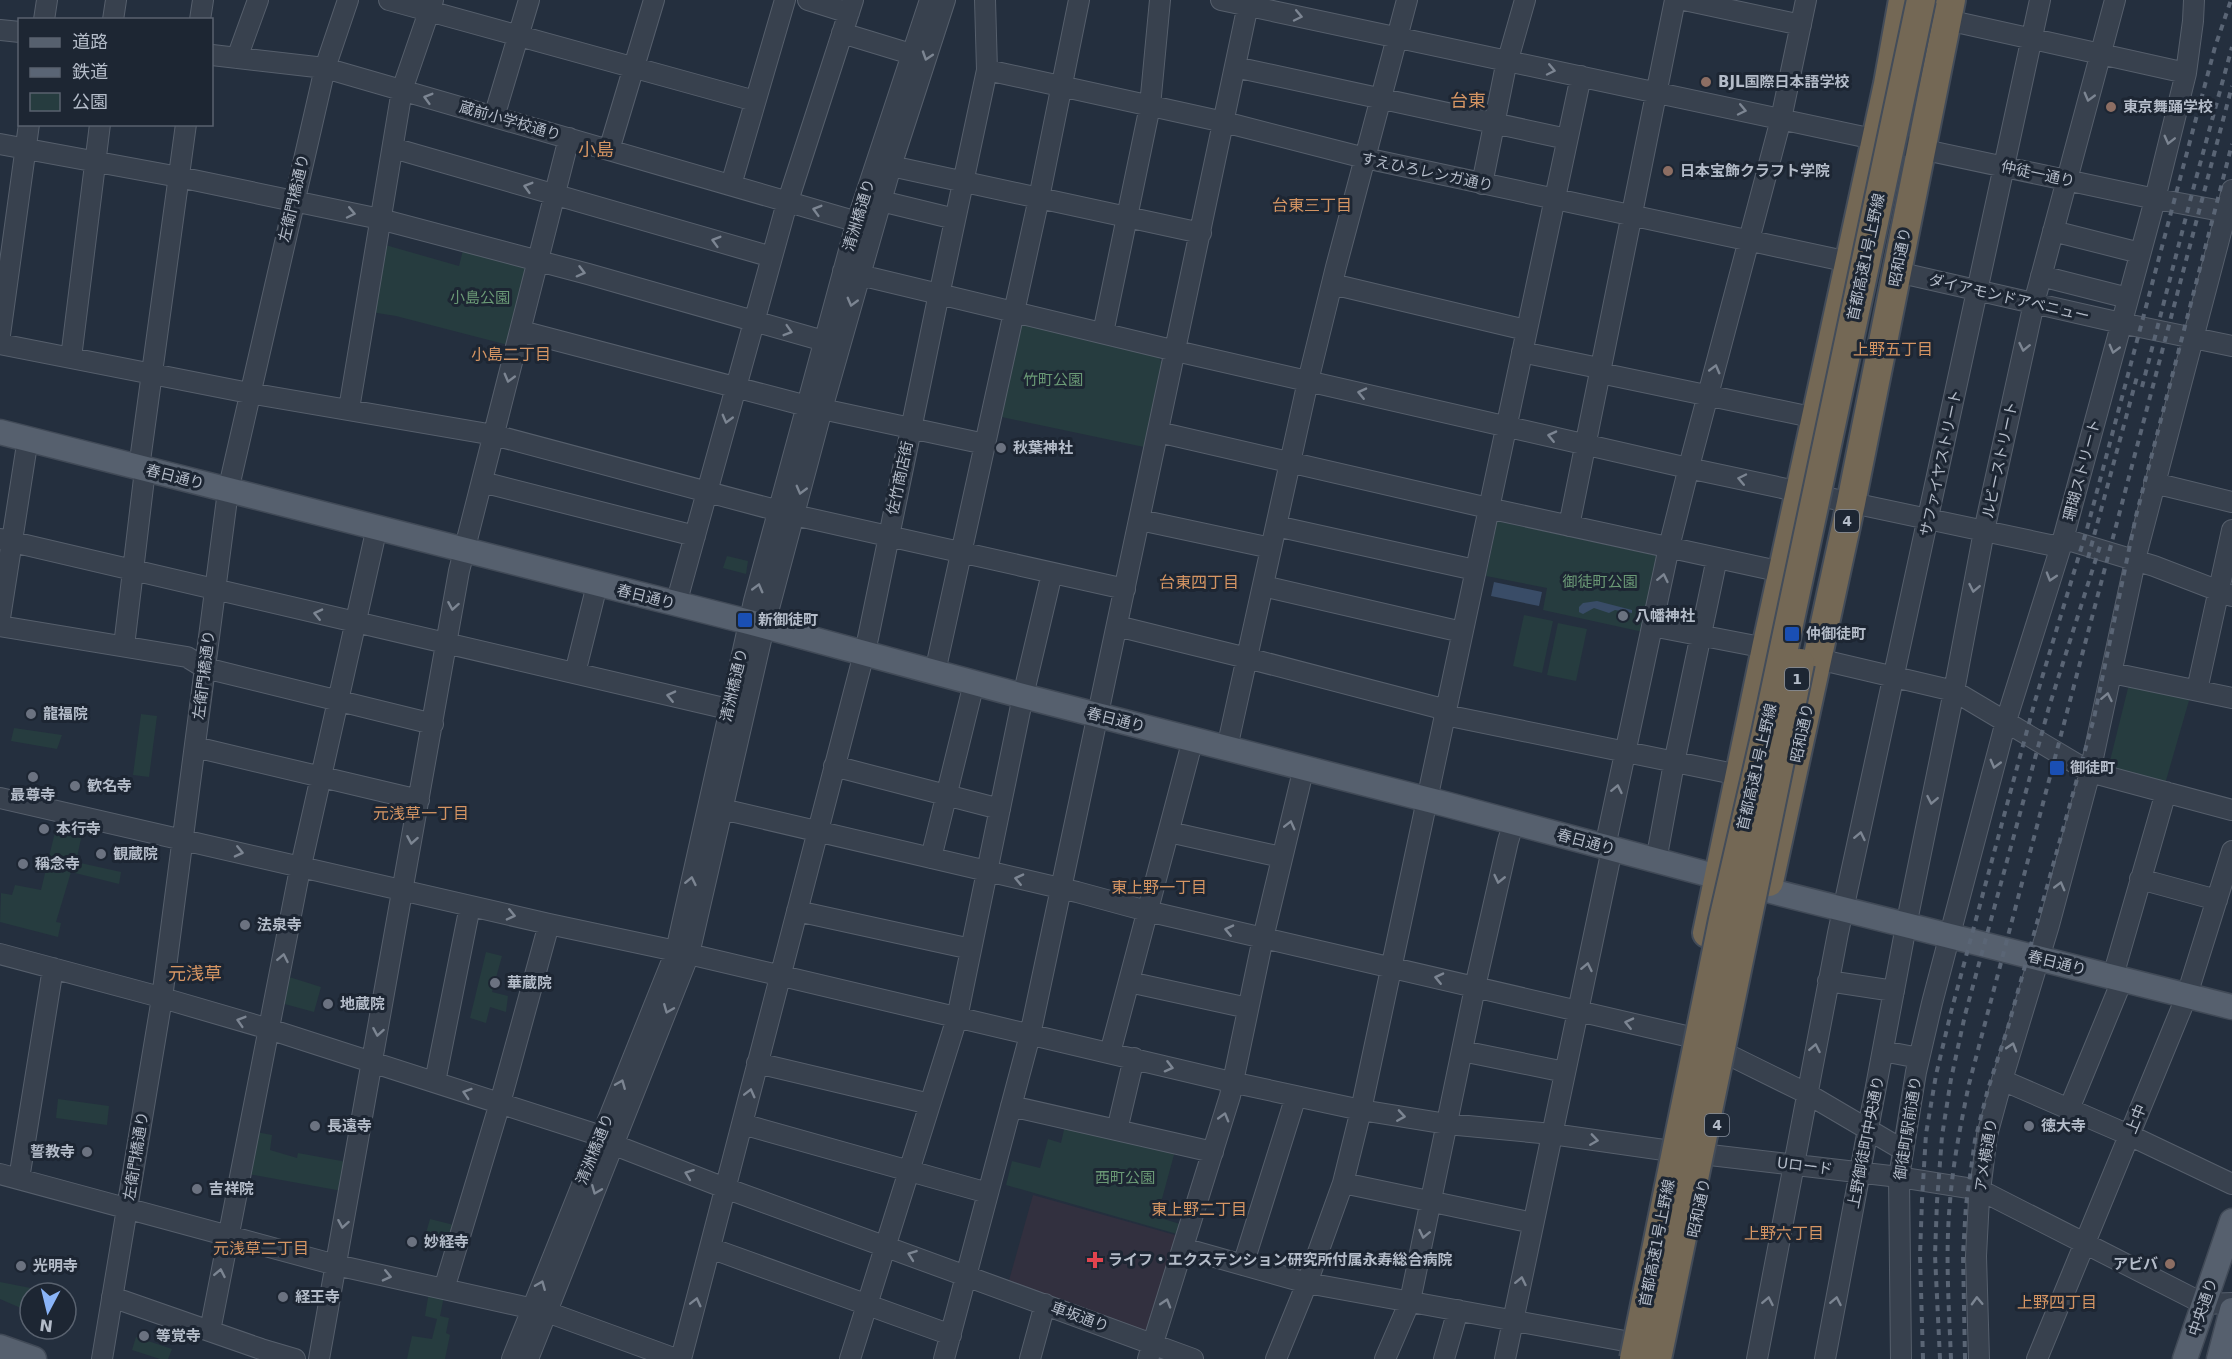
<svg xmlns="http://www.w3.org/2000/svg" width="2232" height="1359" viewBox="0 0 2232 1359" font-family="'DejaVu Sans','Noto Sans JP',sans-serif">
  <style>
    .medical { fill: #32303f }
    .green { fill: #263c3f }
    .water { fill: #394c67 }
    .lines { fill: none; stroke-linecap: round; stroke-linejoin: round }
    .minor-casing { stroke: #565f6c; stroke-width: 22 }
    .major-casing { stroke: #414a57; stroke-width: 27 }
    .highway-casing { stroke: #434c59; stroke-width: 32 }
    .minor { stroke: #38414e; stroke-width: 20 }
    .major { stroke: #56606e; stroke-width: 24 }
    .highway { stroke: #746855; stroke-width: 28 }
    .rail { stroke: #5a6575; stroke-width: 4; stroke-dasharray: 6 6; stroke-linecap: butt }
    .highway-bridge-casing { stroke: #434c59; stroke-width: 32; stroke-linecap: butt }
    .highway-bridge { stroke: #746855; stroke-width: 28 }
    .oneway { stroke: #7c8592 }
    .education-dot { fill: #8d6e63; stroke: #1d2633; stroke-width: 2 }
    .worship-dot { fill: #6b7280; stroke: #1d2633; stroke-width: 2 }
    .transit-dot { fill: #1a4fb4; stroke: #1d2633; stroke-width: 2 }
    .health-dot { fill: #e0444e; stroke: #1d2633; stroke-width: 2 }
    .labels { text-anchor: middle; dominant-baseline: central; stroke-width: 6; stroke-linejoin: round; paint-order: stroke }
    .shield { fill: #1d2633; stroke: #878f9c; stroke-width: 1.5 }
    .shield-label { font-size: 14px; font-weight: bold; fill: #b4bcc9 }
    .poi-label { font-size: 15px; font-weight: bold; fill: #b4bcc9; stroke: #1d2633; text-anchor: start }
    .street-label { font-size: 15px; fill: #b4bcc9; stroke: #1d2633 }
    .park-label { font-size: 15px; fill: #6b9a76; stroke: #1d2633 }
    .neighbourhood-label { font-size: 16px; fill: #d59563; stroke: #1d2633 }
    .quarter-label { font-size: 18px; fill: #d59563; stroke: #1d2633 }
  </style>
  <rect width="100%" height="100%" fill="#242f3e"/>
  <path class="medical" d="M1033,1195L1182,1237L1151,1336L1008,1284Z"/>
  <path class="green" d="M382,244L459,266L463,250L528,268L508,345L396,316L371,312Z
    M1016,323L1158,356L1162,363L1144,447L997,416Z
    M1497,521L1658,556L1643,632L1543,610L1547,588L1486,576Z
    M727,556L748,561L746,574L723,568Z
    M1524,615L1553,621L1542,673L1513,666Z
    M1558,623L1587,629L1576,681L1547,675Z
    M2129,684L2190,697L2165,784L2108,769Z
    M141,714L157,716L149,777L133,775Z
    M14,728L62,735L57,749L11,741Z
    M56,828L82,834L76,862L121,872L119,884L71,872L56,922L61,923L58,937L0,922L1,893L12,895L15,885L41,890Z
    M486,952L502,956L492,992L508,996L506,1012L490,1007L486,1023L470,1018Z
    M286,976L321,987L314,1012L281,1003Z
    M58,1099L109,1106L107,1125L56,1118Z
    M1066,1121L1175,1151L1157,1217L1180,1224L1177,1234L1006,1185L1012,1161L1040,1168L1048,1139L1061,1143Z
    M256,1132L272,1135L270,1150L297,1158L298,1153L347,1162L342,1191L248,1174Z
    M430,1219L458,1226L454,1241L426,1233Z
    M0,1282L56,1293H30V1312L0,1299Z
    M429,1292L444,1296L440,1316L449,1318L446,1333L450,1335L445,1359H407L412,1336L432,1339L437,1319L425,1316Z
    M136,1337L172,1349L168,1359H160L132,1350Z"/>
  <path class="water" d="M1494,582L1542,592L1539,606L1491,596Z
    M1597,601L1632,610V613L1615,610L1609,613L1594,608L1583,614L1579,612V607L1583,603Z"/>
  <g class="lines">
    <defs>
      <path id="minor" d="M389,0L755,101
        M808,0L849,13
        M1221,0L2146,197L2232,213
        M1684,0L1801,25
        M44,20L47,0
        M113,20L116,0
        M200,20L203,0
        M1947,20L2186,73
        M0,30L20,32
        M842,33L911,54
        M212,55L325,68L868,225
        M237,58L258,0
        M1235,67L1567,139
        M987,70L1224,122L1365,158L1849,262
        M494,117L529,0
        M0,144L179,177L380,219L588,274L824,341
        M393,148L772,257
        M609,150L654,0
        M891,166L1201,233
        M1482,184L1505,70L1525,0
        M731,185L785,0
        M881,201L955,219
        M2053,231L2140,253
        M843,271L1176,351L1688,468L2050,545L2071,541L2154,566L2232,596
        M1897,272L2121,323L2232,346
        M2041,276L2128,298
        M1332,284L1526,330
        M941,286L987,70L985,0
        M521,331L807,406
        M1103,333L1150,106L1160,0
        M0,335L29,124
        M0,344L249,393L494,435L794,515L1125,589
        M1522,352L1594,367L1600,373L1816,418
        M71,358L100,124
        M349,409L402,90L433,0
        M822,409L985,444
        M1158,432L1497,510L1782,572
        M139,468L186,124
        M482,482L695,536
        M2154,483L2232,502
        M1140,520L1271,548
        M1276,526L1475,570
        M1569,526L1675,0
        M0,539L728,709
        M1263,586L1462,632
        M676,604L785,210L853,0
        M0,618L28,438
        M0,626L187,657L205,668L433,724
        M1117,626L1247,658L1439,708L1445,715L1739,775
        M1652,626L1766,648
        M124,646L145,470
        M1818,659L1954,691L2090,772L2232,810
        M935,672L1039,198L1079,0
        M575,673L597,585
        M2112,673L2232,698
        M2197,690L2232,530
        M195,747L419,800
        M1227,748L1308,381L1336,267L1407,0
        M834,766L1000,809
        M0,798L549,924L676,951L1231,1082L1361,1110L1447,1124L1552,1134L1664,1150
        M722,809L1077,892L1147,911L1686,1036
        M1169,832L1281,857
        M1605,847L1669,547L1691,459L1781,119L1806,0
        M931,858L974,683
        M1656,861L1674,763L1717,558
        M2140,879L2217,900
        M797,911L971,949
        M0,954L149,994L269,1029L592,1133L599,1139L725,1188L1193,1359
        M2113,976L2166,792
        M1828,981L1894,991
        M1129,982L1248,1008
        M1462,1051L1565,1072
        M1883,1051L1919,1058
        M1110,1053L1193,739
        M1731,1056L1806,1093L1903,1150
        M757,1063L930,1104
        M2002,1080L2129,1135L2232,1184
        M435,1082L470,906
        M1011,1106L1213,1152
        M2069,1109L2123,978
        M742,1124L988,1193
        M1117,1130L1134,1058
        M1710,1155L1899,1177L1980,1190L2204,1304L2232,1303
        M0,1174L336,1265L547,1312L676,1359
        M19,1179L53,968
        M1343,1183L1533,1223
        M710,1248L951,1335
        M1183,1248L1307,1283L1625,1341
        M1243,1265L1296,1096
        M444,1289L500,1103L549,924
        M112,1297L261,1349L295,1359
        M210,1331L298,879L377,527
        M102,1359L162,998L228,491L325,68L348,0
        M319,1359L459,571L569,138
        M512,1359L676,951L754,601L857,221L930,0
        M528,1359L689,954L764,627L822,409L891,166L945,0
        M681,1359L868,638L937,303
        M850,1359L957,1018L1023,696L1052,573
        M944,1359L1030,1035L1249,0
        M1030,1359L1045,1304
        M1148,1359L1230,1096L1263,938L1304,767
        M1276,1359L1307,1283L1343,1183L1361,1110L1581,76
        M1385,1359L1410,1301L1477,978L1508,841L1514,822
        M1444,1359L1458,1310
        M1505,1359L1612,849
        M1757,1359L1838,933L2040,0
        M1825,1359L1906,926L1954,691L1984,531L2034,303L2115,0
        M1901,1359L1899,1177L1916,1072L1932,1003L2006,721L2062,543L2153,207L2186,73L2193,21L2194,0
        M1979,1359L1976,1256L1979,1198L1987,1135L2002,1080L2049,925L2090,772L2137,552L2232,190
        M2037,1359L2187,995L2232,851"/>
      <path id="major" d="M0,432L749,622L1023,696L1445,804L1767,890L2232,1007
        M0,1347L34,1359
        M2185,1359L2232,1221
        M2219,1359L2232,1310"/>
      <path id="highway" d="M1769,882L1851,503L1951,0
        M1707,933L1766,648L1888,84L1903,0"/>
    </defs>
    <use href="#minor" class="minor-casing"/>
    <use href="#major" class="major-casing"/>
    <use href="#highway" class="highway-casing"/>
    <use href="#minor" class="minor"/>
    <use href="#major" class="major"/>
    <use href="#highway" class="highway"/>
    <path class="rail" d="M2142,387L2194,186L2232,47
      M2088,558L2138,373
      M1923,1359L1920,1255L1922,1200L1926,1134L1936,1075L1951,1012L2035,701L2087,529L2215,47L2231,0
      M1940,1359L1935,1255L1937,1202L1942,1136L1951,1079L1965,1015L2049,707L2100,546
      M1951,1359C1949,1307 1945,1254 1950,1202C1953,1162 1961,1123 1969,1084L2232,86
      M1965,1359L1963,1254L1966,1205L1975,1140L1988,1089L2008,1027L2094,718L2136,516L2232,144"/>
    <defs>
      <path id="highway-bridge" d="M1634,1359L1723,920L1766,733L1921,0
        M1657,1359L1800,663"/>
    </defs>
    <use href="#highway-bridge" class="highway-bridge-casing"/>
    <use href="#highway-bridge" class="highway-bridge"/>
  </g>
  <defs><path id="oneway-chevron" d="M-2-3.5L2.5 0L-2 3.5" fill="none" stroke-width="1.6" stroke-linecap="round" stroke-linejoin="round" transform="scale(1.5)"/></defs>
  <g class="oneway">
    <use href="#oneway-chevron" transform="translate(1298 16) rotate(12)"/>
    <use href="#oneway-chevron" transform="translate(927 56) rotate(108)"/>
    <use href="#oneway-chevron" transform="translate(1551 70) rotate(12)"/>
    <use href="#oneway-chevron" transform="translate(2089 97) rotate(105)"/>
    <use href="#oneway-chevron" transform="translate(428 98) rotate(-164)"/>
    <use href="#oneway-chevron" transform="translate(1742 110) rotate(12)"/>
    <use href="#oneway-chevron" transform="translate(2169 140) rotate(104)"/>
    <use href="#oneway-chevron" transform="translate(528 187) rotate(-164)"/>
    <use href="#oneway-chevron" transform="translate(817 210) rotate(-164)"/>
    <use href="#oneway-chevron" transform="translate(351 213) rotate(12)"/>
    <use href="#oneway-chevron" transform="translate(716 241) rotate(-164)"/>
    <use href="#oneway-chevron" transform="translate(581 272) rotate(15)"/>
    <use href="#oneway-chevron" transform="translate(852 302) rotate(105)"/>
    <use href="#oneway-chevron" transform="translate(788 331) rotate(17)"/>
    <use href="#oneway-chevron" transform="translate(2024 347) rotate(102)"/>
    <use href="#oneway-chevron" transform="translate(2114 349) rotate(105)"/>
    <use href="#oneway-chevron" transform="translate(1715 369) rotate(-75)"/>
    <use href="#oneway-chevron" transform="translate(509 378) rotate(105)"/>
    <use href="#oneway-chevron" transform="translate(1362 393) rotate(-167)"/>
    <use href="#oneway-chevron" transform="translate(727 419) rotate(105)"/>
    <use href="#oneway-chevron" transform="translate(1552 436) rotate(-167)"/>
    <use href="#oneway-chevron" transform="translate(1742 479) rotate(-168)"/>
    <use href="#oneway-chevron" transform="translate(801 490) rotate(105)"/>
    <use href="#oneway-chevron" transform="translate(2051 577) rotate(107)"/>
    <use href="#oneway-chevron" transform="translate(1663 578) rotate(-78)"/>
    <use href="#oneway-chevron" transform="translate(758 588) rotate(-75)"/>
    <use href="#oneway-chevron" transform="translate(1974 588) rotate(101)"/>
    <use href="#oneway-chevron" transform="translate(453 606) rotate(100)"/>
    <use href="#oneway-chevron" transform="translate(318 614) rotate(-167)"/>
    <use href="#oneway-chevron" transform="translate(671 696) rotate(-167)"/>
    <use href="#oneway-chevron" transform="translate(2107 697) rotate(-78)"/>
    <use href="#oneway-chevron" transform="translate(1995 764) rotate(105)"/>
    <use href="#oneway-chevron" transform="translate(1617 789) rotate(-78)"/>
    <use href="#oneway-chevron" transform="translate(1932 800) rotate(101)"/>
    <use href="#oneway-chevron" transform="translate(1290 825) rotate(-76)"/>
    <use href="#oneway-chevron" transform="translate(1860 836) rotate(-78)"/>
    <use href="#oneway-chevron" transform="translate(412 840) rotate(100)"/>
    <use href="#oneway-chevron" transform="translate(239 852) rotate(13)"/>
    <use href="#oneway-chevron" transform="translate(1019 879) rotate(-167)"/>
    <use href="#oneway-chevron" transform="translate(1499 879) rotate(103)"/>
    <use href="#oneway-chevron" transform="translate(691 881) rotate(-78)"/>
    <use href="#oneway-chevron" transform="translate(2060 886) rotate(-75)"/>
    <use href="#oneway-chevron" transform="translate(511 915) rotate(13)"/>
    <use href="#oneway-chevron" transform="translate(1229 930) rotate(-167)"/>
    <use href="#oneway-chevron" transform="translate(283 958) rotate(-79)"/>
    <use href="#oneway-chevron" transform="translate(1587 967) rotate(-78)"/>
    <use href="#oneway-chevron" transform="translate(1439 978) rotate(-167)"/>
    <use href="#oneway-chevron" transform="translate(668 1009) rotate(112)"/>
    <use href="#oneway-chevron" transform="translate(241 1021) rotate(-163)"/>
    <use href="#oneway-chevron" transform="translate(1629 1023) rotate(-167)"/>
    <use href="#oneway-chevron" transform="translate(378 1032) rotate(100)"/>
    <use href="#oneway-chevron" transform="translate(2012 1047) rotate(-73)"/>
    <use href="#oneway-chevron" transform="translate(1815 1048) rotate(-79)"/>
    <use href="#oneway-chevron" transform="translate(1169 1067) rotate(14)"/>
    <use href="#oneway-chevron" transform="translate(621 1084) rotate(-68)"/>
    <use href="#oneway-chevron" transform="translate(467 1093) rotate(-162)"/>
    <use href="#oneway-chevron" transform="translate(750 1093) rotate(-76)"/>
    <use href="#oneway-chevron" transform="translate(1401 1116) rotate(9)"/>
    <use href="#oneway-chevron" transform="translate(1224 1117) rotate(-74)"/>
    <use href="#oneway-chevron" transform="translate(1594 1140) rotate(8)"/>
    <use href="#oneway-chevron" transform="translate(689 1174) rotate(-159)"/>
    <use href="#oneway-chevron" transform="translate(596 1190) rotate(112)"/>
    <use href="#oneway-chevron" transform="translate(343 1224) rotate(100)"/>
    <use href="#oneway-chevron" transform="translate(1424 1234) rotate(102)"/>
    <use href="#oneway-chevron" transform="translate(912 1255) rotate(-160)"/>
    <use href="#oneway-chevron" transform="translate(220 1273) rotate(-79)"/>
    <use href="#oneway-chevron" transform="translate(387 1276) rotate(13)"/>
    <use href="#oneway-chevron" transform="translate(1521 1281) rotate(-78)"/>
    <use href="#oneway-chevron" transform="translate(541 1285) rotate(-68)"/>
    <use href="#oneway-chevron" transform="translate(1768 1301) rotate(-79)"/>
    <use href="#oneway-chevron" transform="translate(1836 1301) rotate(-79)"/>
    <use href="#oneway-chevron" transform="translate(1977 1301) rotate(-92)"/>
    <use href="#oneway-chevron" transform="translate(696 1302) rotate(-76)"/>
    <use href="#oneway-chevron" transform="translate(1166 1303) rotate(-73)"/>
  </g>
  <g class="education-dot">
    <circle cx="1706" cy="82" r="6"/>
    <circle cx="2111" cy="107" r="6"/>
    <circle cx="1668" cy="171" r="6"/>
    <circle cx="2170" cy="1264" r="6"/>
  </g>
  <g class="worship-dot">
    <circle cx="1001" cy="448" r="6"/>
    <circle cx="1623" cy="616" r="6"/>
    <circle cx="31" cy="714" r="6"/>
    <circle cx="33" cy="777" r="6"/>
    <circle cx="75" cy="786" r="6"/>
    <circle cx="44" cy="829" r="6"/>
    <circle cx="101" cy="854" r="6"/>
    <circle cx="23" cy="864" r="6"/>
    <circle cx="245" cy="925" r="6"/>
    <circle cx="495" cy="983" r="6"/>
    <circle cx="328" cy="1004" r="6"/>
    <circle cx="315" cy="1126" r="6"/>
    <circle cx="2029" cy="1126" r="6"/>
    <circle cx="87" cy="1152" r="6"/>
    <circle cx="197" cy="1189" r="6"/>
    <circle cx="412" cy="1242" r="6"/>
    <circle cx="21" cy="1266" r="6"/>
    <circle cx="283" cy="1297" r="6"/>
    <circle cx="144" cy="1336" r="6"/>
  </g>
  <g class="transit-dot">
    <rect x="737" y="612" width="16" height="16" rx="3"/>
    <rect x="1784" y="626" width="16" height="16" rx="3"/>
    <rect x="2049" y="760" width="16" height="16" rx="3"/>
  </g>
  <path class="health-dot" d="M1092 1251h6v6h6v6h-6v6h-6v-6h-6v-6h6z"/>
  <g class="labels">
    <g class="shield">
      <rect x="1835" y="510" width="24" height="22" rx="4.5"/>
      <rect x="1785" y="668" width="24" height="22" rx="4.5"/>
      <rect x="1705" y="1114" width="24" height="22" rx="4.5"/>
    </g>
    <g class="shield-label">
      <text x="1847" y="521">4</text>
      <text x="1797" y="679">1</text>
      <text x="1717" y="1125">4</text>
    </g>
    <g class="poi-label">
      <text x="1718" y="82">BJL国際日本語学校</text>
      <text x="2123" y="107">東京舞踊学校</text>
      <text x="1680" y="171">日本宝飾クラフト学院</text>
      <text x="1013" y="448">秋葉神社</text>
      <text x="1635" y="616">八幡神社</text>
      <text x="758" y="620">新御徒町</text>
      <text x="1806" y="634">仲御徒町</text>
      <text x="43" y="714">龍福院</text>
      <text x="2070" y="768">御徒町</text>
      <text x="87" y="786">歓名寺</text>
      <text x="33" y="795" text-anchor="middle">最尊寺</text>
      <text x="56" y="829">本行寺</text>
      <text x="113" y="854">観蔵院</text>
      <text x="35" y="864">稱念寺</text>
      <text x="257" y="925">法泉寺</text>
      <text x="507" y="983">華蔵院</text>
      <text x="340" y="1004">地蔵院</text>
      <text x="327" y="1126">長遠寺</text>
      <text x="2041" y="1126">徳大寺</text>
      <text x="75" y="1152" text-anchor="end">誓教寺</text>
      <text x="209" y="1189">吉祥院</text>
      <text x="424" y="1242">妙経寺</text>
      <text x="1108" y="1260">ライフ・エクステンション研究所付属永寿総合病院</text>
      <text x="2158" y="1264" text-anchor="end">アビバ</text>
      <text x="33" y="1266">光明寺</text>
      <text x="295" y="1297">経王寺</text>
      <text x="156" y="1336">等覚寺</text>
    </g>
    <g class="street-label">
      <text transform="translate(510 121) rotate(16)">蔵前小学校通り</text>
      <text transform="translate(1427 172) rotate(12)">すえひろレンガ通り</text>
      <text transform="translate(2038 174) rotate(12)">仲徒一通り</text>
      <text transform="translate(294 198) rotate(-77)">左衛門橋通り</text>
      <text transform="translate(859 215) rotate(-73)">清洲橋通り</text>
      <text transform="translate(1866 257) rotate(-78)">首都高速1号上野線</text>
      <text transform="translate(1900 257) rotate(-79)">昭和通り</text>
      <text transform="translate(2009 298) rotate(13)">ダイアモンドアベニュー</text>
      <text transform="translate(2000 460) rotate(-78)">ルビーストリート</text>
      <text transform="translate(1941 463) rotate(-78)">サファイヤストリート</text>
      <text transform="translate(2082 470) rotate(-75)">珊瑚ストリート</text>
      <text transform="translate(175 477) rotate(14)">春日通り</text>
      <text transform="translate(900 478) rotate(-78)">佐竹商店街</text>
      <text transform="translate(646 597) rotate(14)">春日通り</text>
      <text transform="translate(204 675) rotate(-83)">左衛門橋通り</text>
      <text transform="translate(734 685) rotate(-77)">清洲橋通り</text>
      <text transform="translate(1116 720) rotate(14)">春日通り</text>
      <text transform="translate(1802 733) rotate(-78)">昭和通り</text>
      <text transform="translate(1757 767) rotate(-77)">首都高速1号上野線</text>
      <text transform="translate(1586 842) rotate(15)">春日通り</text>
      <text transform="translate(2057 963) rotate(14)">春日通り</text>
      <text transform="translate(2136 1119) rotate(-68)">上中</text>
      <text transform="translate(1908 1128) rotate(-81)">御徒町駅前通り</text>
      <text transform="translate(1866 1142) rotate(-79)">上野御徒町中央通り</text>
      <text transform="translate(595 1149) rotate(-68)">清洲橋通り</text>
      <text transform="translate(1986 1155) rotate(-81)">アメ横通り</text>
      <text transform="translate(136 1156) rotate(-81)">左衛門橋通り</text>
      <text transform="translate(1805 1166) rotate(7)">Uロード</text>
      <text transform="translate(1699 1208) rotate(-78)">昭和通り</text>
      <text transform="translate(1657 1243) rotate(-79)">首都高速1号上野線</text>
      <text transform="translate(2203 1307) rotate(-71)">中央通り</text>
      <text transform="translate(1080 1317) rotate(20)">車坂通り</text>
    </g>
    <g class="park-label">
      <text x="480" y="298">小島公園</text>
      <text x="1053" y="380">竹町公園</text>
      <text x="1600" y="582">御徒町公園</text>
      <text x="1125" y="1178">西町公園</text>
    </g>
    <g class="neighbourhood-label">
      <text x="1312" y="205">台東三丁目</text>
      <text x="1893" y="349">上野五丁目</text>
      <text x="511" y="354">小島二丁目</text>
      <text x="1199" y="582">台東四丁目</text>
      <text x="421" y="813">元浅草一丁目</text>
      <text x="1159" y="887">東上野一丁目</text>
      <text x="1199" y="1209">東上野二丁目</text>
      <text x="1784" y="1233">上野六丁目</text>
      <text x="261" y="1248">元浅草二丁目</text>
      <text x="2057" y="1302">上野四丁目</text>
    </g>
    <g class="quarter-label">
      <text x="1468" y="100">台東</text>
      <text x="596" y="149">小島</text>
      <text x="195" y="973">元浅草</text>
    </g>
  </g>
  <rect x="18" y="18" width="195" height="108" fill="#1d2633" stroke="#59626f" stroke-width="1.5"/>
  <rect x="30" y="38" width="30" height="9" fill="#56606e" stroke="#59626f" stroke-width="1.5"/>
  <text x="72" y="48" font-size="18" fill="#b4bcc9">道路</text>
  <rect x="30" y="68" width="30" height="9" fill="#5a6575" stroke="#59626f" stroke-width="1.5"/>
  <text x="72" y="78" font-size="18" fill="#b4bcc9">鉄道</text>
  <rect x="30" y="93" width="30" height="18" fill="#263c3f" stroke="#59626f" stroke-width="1.5"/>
  <text x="72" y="108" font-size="18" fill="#b4bcc9">公園</text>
  <g transform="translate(48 1311) rotate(187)"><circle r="28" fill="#1d2633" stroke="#59626f" stroke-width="1.5"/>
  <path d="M0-4.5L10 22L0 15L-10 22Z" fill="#8ab4f8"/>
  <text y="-9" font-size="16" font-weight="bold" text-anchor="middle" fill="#b4bcc9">N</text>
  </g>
</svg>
